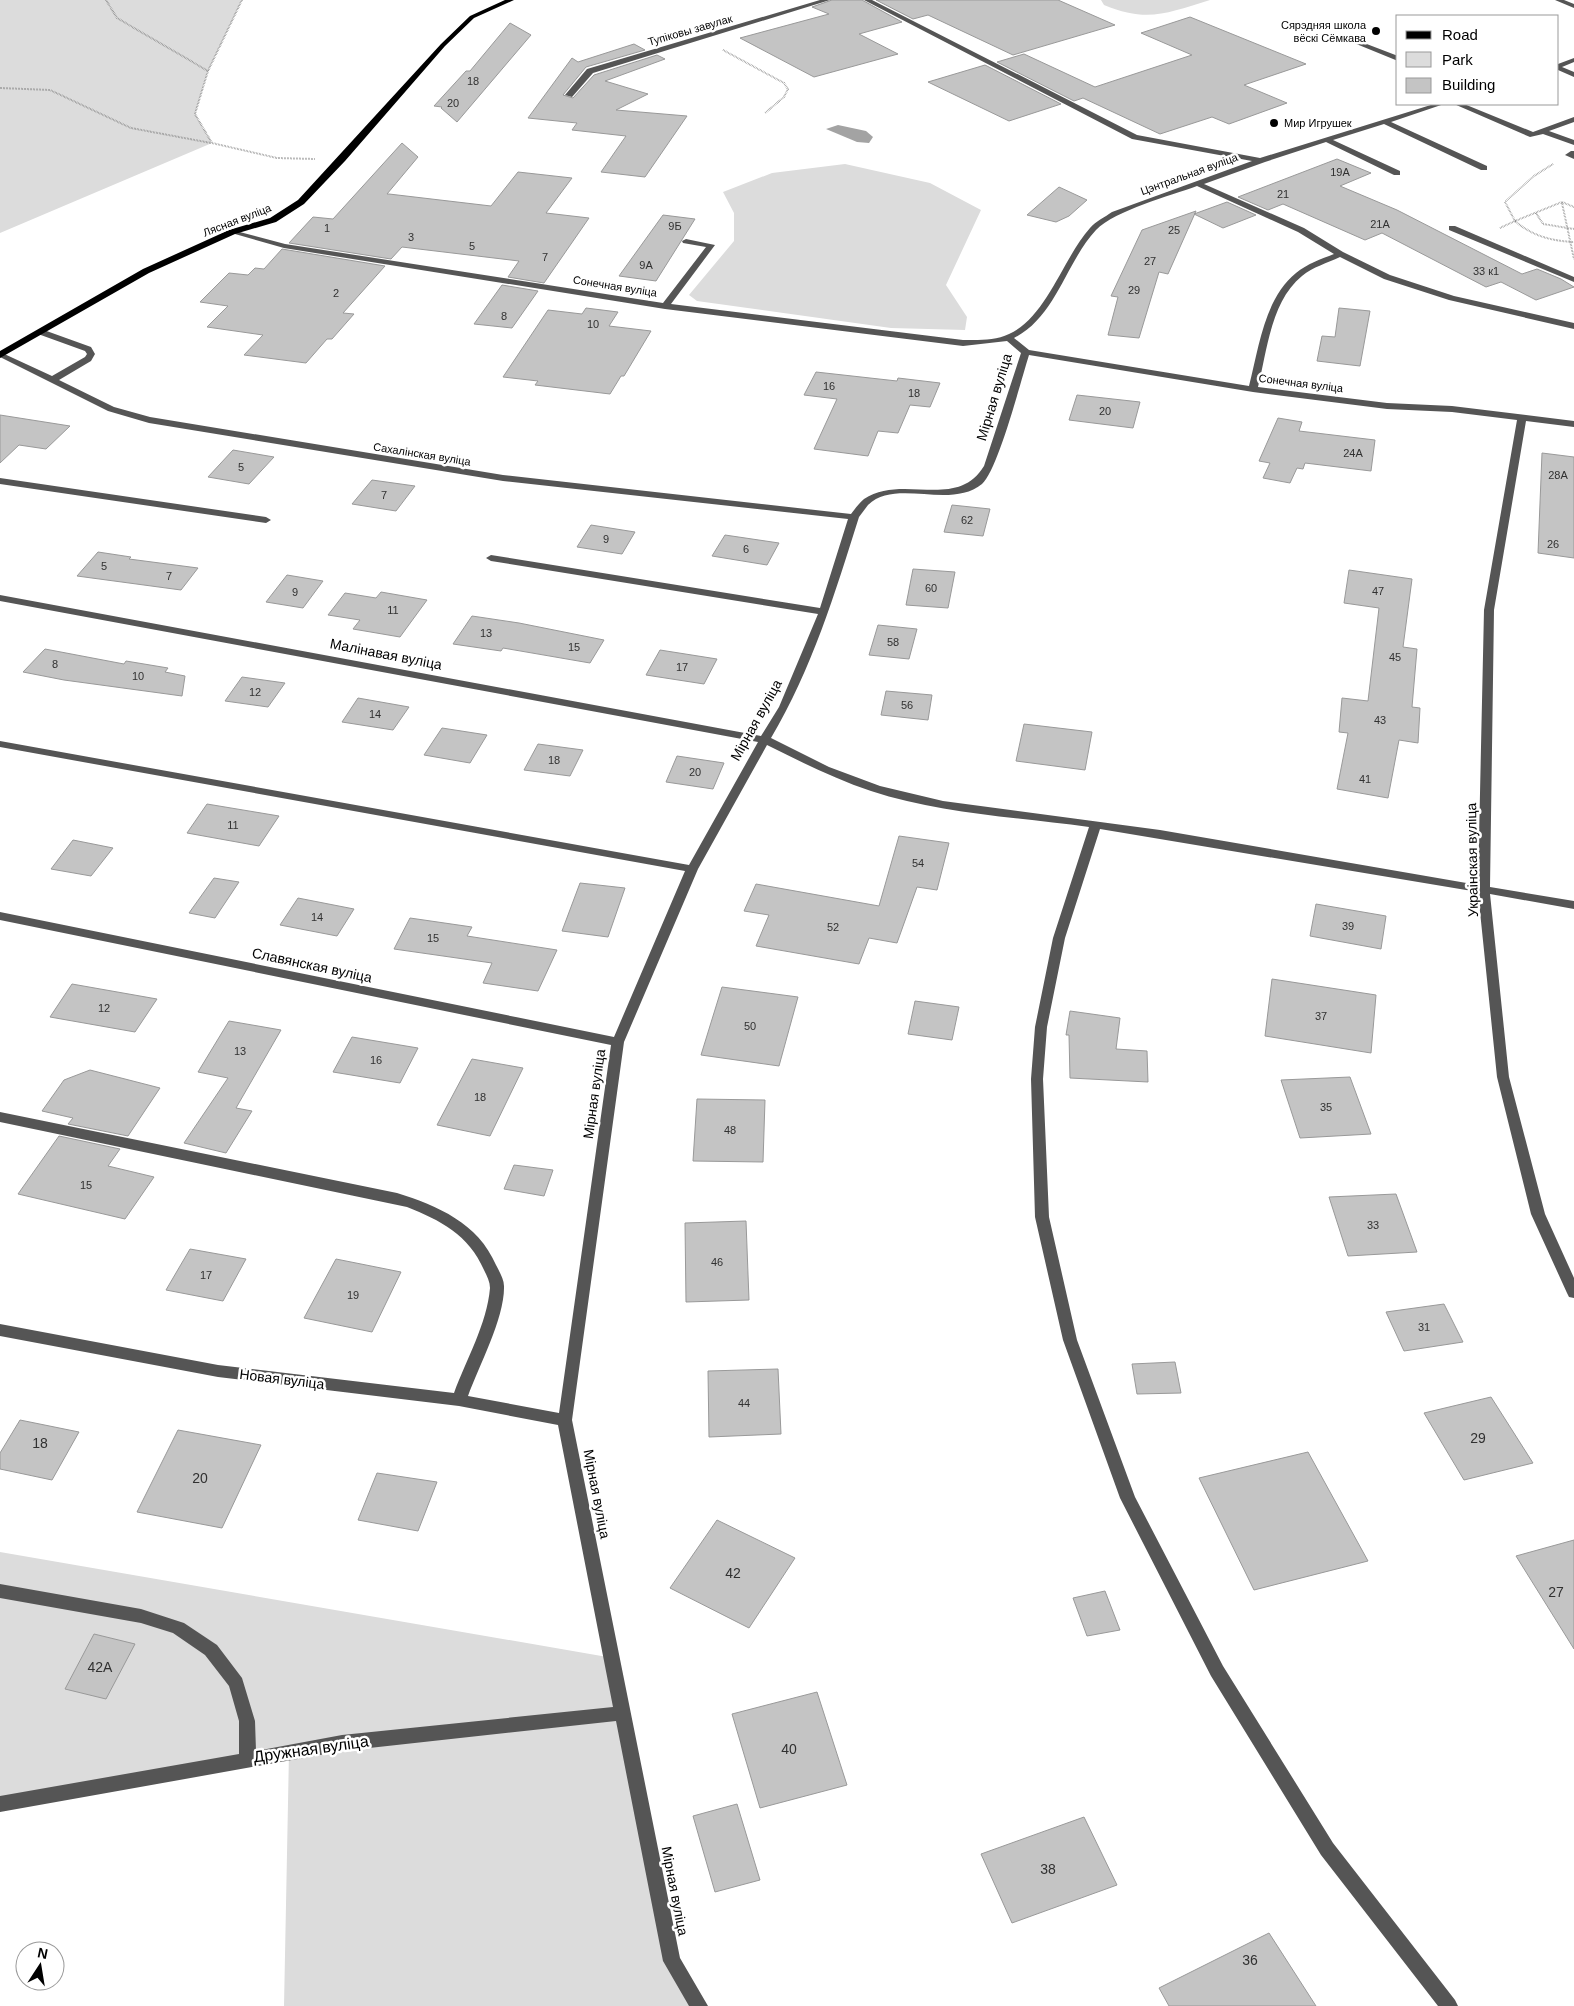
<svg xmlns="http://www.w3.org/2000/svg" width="1574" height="2006" viewBox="0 0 1574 2006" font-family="Arial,sans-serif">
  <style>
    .green { fill: #dcdcdc }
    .water { fill: #a3a3a3 }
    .building { fill: #c4c4c4; stroke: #999 }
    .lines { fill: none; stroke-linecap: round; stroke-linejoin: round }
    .path { stroke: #777; stroke-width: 2; stroke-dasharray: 0.5 1; stroke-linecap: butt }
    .minor { fill: #555; fill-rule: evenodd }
    .major { fill: #000; fill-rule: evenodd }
    .poi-dot { fill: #000; stroke: #fff; stroke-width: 2 }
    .labels { text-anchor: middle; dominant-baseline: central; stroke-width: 5; stroke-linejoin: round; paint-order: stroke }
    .far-poi-label { font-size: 11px; fill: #000; stroke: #fff; text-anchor: end }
    .far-street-label { font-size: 11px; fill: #000; stroke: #fff }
    .number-label { font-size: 11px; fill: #313131 }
    .street-label { font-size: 14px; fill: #000; stroke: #fff }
    .near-number-label { font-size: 14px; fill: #313131 }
    .near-street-label { font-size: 16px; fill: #000; stroke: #fff }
  </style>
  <rect width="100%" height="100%" fill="#fff"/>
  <path class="green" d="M0,0H242L208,71L195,114L212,143L0,233Z
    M1101,0H1210C1167,13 1148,23 1104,5Z
    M845,164L930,183L981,210L946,285L967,317L965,330L891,328L697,301L689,295L734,241V213L723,192L772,173Z
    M0,1552L613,1658L672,1960L699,2006H284L289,1752L0,1804Z"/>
  <path class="water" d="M838,125L866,131L873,137L869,143L857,142L826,129Z"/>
  <path class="building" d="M832,0H862L902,22L859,34L898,54L814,77L740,38L829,14L812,7Z
    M876,0H1058L1115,25L1013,55L928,15L913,19Z
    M1190,17L1306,64L1244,85L1287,103L1229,124L1212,117L1160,134L1083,98L1074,101L997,62L1024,54L1095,87L1192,55L1141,33Z
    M510,23L531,35L457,122L441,108L442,107L434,106L466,71H470Z
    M634,44L645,50L586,67L563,95L573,98L594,75L657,55L665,59L605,81L648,94L616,110L687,116L645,177L601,172L626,136L572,130L577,123L528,118L572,58L578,62Z
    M985,65L1061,104L1009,121L928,82Z
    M402,143L418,157L387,194H389L491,206L518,172L572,178L546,213L589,218L544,283L508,277L519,261L402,247L391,259L289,243L313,217L333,219Z
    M1337,159L1371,173L1340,186L1397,210L1522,274L1537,269L1561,279L1574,287L1536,300L1501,282L1486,287L1382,233L1365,240L1283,204L1268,210L1238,197Z
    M1059,187L1087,200L1069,216L1056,222L1027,215Z
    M1227,202L1256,215L1223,228L1194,214Z
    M1196,211L1168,274L1159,272L1139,338L1108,335L1118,297L1111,296L1142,230Z
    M663,215L695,219L656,281L619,276Z
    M282,249L385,266L343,313L354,314L332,339H327L306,363L244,355L263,335L207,327L228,306L200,302L229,273L248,275L255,268L264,269Z
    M502,285L538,291L512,328L474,324Z
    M586,308L618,312L609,326L651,331L624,376H621L610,394L535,385L538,381L503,377L548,310L582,314Z
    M1339,308L1370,311L1360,366L1317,361L1322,336L1335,337Z
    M816,372L897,381L898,378L940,383L930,407L910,405L898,433L878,431L868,456L814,449L837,399L804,395Z
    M1077,395L1140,402L1133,428L1069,420Z
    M0,415L70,426L46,449L19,445L0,463Z
    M1278,418L1302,422L1299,431L1375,440L1371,471L1305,463L1303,469L1297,468L1290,483L1263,478L1270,463L1259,461Z
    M233,450L274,457L249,484L208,477Z
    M1542,453L1574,457V558L1538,553Z
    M372,480L415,486L396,511L352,504Z
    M952,505L990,509L983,536L944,532Z
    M591,525L635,532L622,554L577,547Z
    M725,535L779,543L767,565L712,556Z
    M98,552L131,557L129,559L198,568L181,590L77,576Z
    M913,569L955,572L948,608L906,605Z
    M1349,570L1412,579L1403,647L1417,649L1412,707L1420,708L1418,743L1399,740L1388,798L1337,789L1348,733L1339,732L1342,698L1368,701L1379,608L1344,603Z
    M287,575L323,581L303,608L266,602Z
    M381,592L427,600L400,637L353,629L360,620L328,615L345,593L376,598Z
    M472,616L519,623L604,640L590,663L503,648L501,651L453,644Z
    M878,625L917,629L909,659L869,655Z
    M45,649L124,664L126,661L168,668L165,672L185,676L182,696L64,680L23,672Z
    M660,650L717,659L704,684L646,675Z
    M242,677L285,683L268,707L225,701Z
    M886,691L932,695L928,720L881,715Z
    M358,698L409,707L393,730L342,722Z
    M1024,724L1092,732L1085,770L1016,761Z
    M442,728L487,735L470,763L424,755Z
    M538,744L583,750L570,776L524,770Z
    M677,756L724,763L713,789L666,782Z
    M207,804L279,816L259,846L187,833Z
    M899,836L949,843L937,890L917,887L897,943L869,938L859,964L756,946L769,915L744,911L756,884L879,906Z
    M73,840L113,848L91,876L51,869Z
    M214,878L239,882L215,918L189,913Z
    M580,883L625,888L608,937L562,931Z
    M298,898L354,909L337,936L280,925Z
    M1316,904L1386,916L1381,949L1310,936Z
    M410,918L472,927L467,936L557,950L538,991L483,983L492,963L394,949Z
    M1272,979L1376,995L1371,1053L1265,1036Z
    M72,984L157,999L135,1032L50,1017Z
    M722,987L798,997L779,1066L701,1055Z
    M915,1001L959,1007L952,1040L908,1034Z
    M1070,1011L1120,1018L1116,1049L1147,1051L1148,1082L1070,1078L1069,1035H1066Z
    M229,1021L281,1030L236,1108L252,1111L226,1153L184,1143L228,1078L198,1072Z
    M352,1037L418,1048L400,1083L333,1072Z
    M472,1059L523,1068L490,1136L437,1125Z
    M90,1070L160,1088L128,1136L68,1124L73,1118L42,1111L64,1080Z
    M1350,1077L1371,1134L1300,1138L1281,1080Z
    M697,1099L765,1100L763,1162L693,1161Z
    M59,1136L120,1149L108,1166L154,1177L125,1219L18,1194Z
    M514,1165L553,1170L544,1196L504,1189Z
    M1396,1194L1417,1252L1348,1256L1329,1197Z
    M746,1221L749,1300L686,1302L685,1223Z
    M190,1249L246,1259L223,1301L166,1290Z
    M336,1259L401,1272L372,1332L304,1318Z
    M1444,1304L1463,1342L1404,1351L1386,1312Z
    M1175,1362L1181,1393L1137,1394L1132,1364Z
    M778,1369L781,1434L709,1437L708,1371Z
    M1491,1397L1533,1463L1464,1480L1424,1413Z
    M20,1420L79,1432L52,1480L0,1469V1453Z
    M178,1430L261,1445L222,1528L137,1512Z
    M1308,1452L1368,1561L1254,1590L1199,1478Z
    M377,1473L437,1482L418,1531L358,1520Z
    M717,1520L795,1558L749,1628L670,1588Z
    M1574,1540V1649L1516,1556Z
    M1105,1591L1120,1630L1087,1636L1073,1598Z
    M94,1634L135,1644L106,1699L65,1689Z
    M817,1692L847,1785L760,1808L732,1714Z
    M737,1804L760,1880L715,1892L693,1816Z
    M1084,1817L1117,1885L1012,1923L981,1854Z
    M1269,1933L1316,2006H1169L1159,1988Z"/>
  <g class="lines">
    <path class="path" d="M106,0L117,18L208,71
      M242,0L208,71L195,114L212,143L277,158L315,159
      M723,50L784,83L788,89L784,97L765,113
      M0,88L50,90L131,128L211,143
      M1562,203L1574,259
      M1574,207L1562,202L1515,221C1532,236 1552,241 1574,242
      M1536,213L1543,224L1574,229
      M1500,228L1515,221L1505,202L1534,176L1553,164"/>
    <path class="minor" d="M820,0H830L593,73L572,97L565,95L587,69Z
      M864,0H872L1137,135L1260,158L1434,104H1444L1391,122L1487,166V170H1481L1384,124L1333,140L1400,171V175H1394L1326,142L1265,162L1204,184L1304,228L1343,252L1390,275L1454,296L1574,323V329L1449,300L1384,279L1340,257C1327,263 1313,267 1302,276C1271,301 1267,351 1258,387L1387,403L1452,406L1574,421V427L1526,421L1494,610L1490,887L1574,901V909L1490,894L1509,1077L1545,1214L1574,1278V1298L1569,1297L1567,1293L1531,1214L1497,1077L1478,892L1100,829L1065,938L1047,1027L1043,1079L1049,1217L1077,1340L1135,1497L1223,1666L1333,1843L1455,2000L1458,2006H1438L1321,1855L1211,1676L1120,1498L1063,1340L1035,1217L1031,1079L1035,1027L1053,938L1089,827C1017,817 941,814 871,791C835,779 801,762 767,745L698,869L624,1042L572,1420L680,1958L708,2006H689L663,1961L616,1721L342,1751L0,1812V1796L239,1754V1721L229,1686L205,1655L173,1633L141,1623L0,1598V1584L141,1609L184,1623L217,1645L242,1678L255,1721L256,1751L342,1735L613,1707L558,1425L459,1406L218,1377L0,1336V1324L218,1365L454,1393C466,1360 487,1324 490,1288C490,1282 487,1276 484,1270C469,1235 440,1220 407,1207L0,1122V1112L397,1193C438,1206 478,1223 496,1265C499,1271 504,1279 504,1286C505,1317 479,1366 468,1396L559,1413L611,1045L0,920V912L614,1037L685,871L0,747V741L689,865L758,742L0,601V595L761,736L779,707L818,614L491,561L486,558L491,555L820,608L848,519L503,481L149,423L108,411L0,357V352L52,376L85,357L87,354L85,351L38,334V330L41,329L91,347L95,354L91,361L59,380L114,407L150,417L503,475L851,514C855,509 859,503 864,499C902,473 957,511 984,466L1021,353L1007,341L963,346L665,309L284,248L228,232L232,230L285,244L663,303L706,247L683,243L682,241L686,239L715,245L671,304L963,340C978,340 995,341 1009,334C1047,317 1063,258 1090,228C1096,221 1105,217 1112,212L1252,161L1132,139ZM1197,186L1298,232L1334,254C1321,259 1307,264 1296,273C1264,299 1259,348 1249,386L1029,350L1014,338C1056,317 1066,262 1096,230C1116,210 1170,196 1197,186ZM1029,355L1253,392L1387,409L1452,412L1517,420L1484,610L1478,885L1160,830L943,801L880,786L829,767L771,738C812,669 835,593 859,517C862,513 865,509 868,505C896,478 950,510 982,484C998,470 1021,380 1029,355Z
      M1555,0H1564L1574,4V8Z
      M1351,38L1398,56V61L1349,41V39Z
      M1574,58V62L1562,67L1574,72V77L1558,70V64Z
      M1454,104H1464L1533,132L1574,117V122L1549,131L1574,140V145L1543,134L1530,137Z
      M1571,151H1574V159L1565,155Z
      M1449,226H1455L1574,277V282L1449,230Z
      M0,478L266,517L271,520L266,523L0,484Z"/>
    <path class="major" d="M505,0H514L474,18L445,46L345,161L304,204L276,222L235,234L149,273L0,358V351L143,269L229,230L270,218L298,200L441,44L470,16Z"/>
  </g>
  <g class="poi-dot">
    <circle cx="1376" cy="31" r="5"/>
    <circle cx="1274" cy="123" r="5"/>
  </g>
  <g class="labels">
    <g class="far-poi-label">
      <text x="1366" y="25">Сярэдняя школа<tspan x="1366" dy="13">вёскі Сёмкава</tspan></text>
      <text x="1284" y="123" text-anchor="start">Мир Игрушек</text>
    </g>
    <g class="far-street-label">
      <text transform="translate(690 30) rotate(-16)">Тупіковы завулак</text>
      <text transform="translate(1189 174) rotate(-20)">Цэнтральная вуліца</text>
      <text transform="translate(237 220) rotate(-21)">Лясная вуліца</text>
      <text transform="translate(615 286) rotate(9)">Сонечная вуліца</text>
      <text transform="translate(1301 383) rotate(7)">Сонечная вуліца</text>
      <text transform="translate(422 454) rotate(9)">Сахалінская вуліца</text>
    </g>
    <g class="number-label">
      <text x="473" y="81">18</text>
      <text x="453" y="103">20</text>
      <text x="1340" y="172">19А</text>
      <text x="1283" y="194">21</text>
      <text x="1380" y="224">21А</text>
      <text x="675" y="226">9Б</text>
      <text x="327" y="228">1</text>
      <text x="1174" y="230">25</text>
      <text x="411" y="237">3</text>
      <text x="472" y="246">5</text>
      <text x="545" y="257">7</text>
      <text x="1150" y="261">27</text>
      <text x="646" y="265">9А</text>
      <text x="1486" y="271">33 к1</text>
      <text x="1134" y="290">29</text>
      <text x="336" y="293">2</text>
      <text x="504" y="316">8</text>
      <text x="593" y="324">10</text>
      <text x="829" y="386">16</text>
      <text x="914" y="393">18</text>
      <text x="1105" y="411">20</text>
      <text x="1353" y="453">24А</text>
      <text x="241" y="467">5</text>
      <text x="1558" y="475">28А</text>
      <text x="384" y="495">7</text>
      <text x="967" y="520">62</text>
      <text x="606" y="539">9</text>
      <text x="1553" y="544">26</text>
      <text x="746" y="549">6</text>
      <text x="104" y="566">5</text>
      <text x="169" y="576">7</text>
      <text x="931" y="588">60</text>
      <text x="1378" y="591">47</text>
      <text x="295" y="592">9</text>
      <text x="393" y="610">11</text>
      <text x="486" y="633">13</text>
      <text x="893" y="642">58</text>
      <text x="574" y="647">15</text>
      <text x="1395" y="657">45</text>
      <text x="55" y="664">8</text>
      <text x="682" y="667">17</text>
      <text x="138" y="676">10</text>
      <text x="255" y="692">12</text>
      <text x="907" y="705">56</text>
      <text x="375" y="714">14</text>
      <text x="1380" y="720">43</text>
      <text x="554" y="760">18</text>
      <text x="695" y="772">20</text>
      <text x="1365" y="779">41</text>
      <text x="233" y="825">11</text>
      <text x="918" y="863">54</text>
      <text x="317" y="917">14</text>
      <text x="1348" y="926">39</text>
      <text x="833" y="927">52</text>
      <text x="433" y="938">15</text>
      <text x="104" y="1008">12</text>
      <text x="1321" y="1016">37</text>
      <text x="750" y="1026">50</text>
      <text x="240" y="1051">13</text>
      <text x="376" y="1060">16</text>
      <text x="480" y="1097">18</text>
      <text x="1326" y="1107">35</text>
      <text x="730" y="1130">48</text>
      <text x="86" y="1185">15</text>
      <text x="1373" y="1225">33</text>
      <text x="717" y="1262">46</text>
      <text x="206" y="1275">17</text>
      <text x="353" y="1295">19</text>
      <text x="1424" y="1327">31</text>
      <text x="744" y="1403">44</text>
    </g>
    <g class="street-label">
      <text transform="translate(994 397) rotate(-73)">Мірная вуліца</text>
      <text transform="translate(386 654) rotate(11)">Малінавая вуліца</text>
      <text transform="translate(756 720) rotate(-61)">Мірная вуліца</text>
      <text transform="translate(1472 860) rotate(-91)">Украінская вуліца</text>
      <text transform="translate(312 965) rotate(12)">Славянская вуліца</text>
      <text transform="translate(594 1094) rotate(-82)">Мірная вуліца</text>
      <text transform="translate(282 1379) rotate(7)">Новая вуліца</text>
      <text transform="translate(597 1494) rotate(79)">Мірная вуліца</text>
      <text transform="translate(675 1891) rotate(79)">Мірная вуліца</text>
    </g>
    <g class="near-number-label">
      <text x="1478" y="1438">29</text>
      <text x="40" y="1443">18</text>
      <text x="200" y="1478">20</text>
      <text x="733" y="1573">42</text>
      <text x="1556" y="1592">27</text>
      <text x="100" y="1667">42А</text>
      <text x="789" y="1749">40</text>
      <text x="1048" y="1869">38</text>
      <text x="1250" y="1960">36</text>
    </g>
    <g class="near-street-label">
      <text transform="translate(311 1749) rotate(-8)">Дружная вуліца</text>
    </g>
  </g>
  <rect x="1396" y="15" width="162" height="90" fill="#ffffff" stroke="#999999"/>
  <rect x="1406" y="31" width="25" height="8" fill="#000000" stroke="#999999"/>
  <text x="1442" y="40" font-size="15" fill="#000000">Road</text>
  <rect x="1406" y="52" width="25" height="15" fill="#dcdcdc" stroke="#999999"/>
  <text x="1442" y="65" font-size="15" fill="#000000">Park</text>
  <rect x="1406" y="78" width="25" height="15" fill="#c4c4c4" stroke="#999999"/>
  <text x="1442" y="90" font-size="15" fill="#000000">Building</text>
  <g transform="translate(40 1966) rotate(12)"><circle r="24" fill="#ffffff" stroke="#999999"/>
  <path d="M0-4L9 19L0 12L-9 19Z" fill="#000000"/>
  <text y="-8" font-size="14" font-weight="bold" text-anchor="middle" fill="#000000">N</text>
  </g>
</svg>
